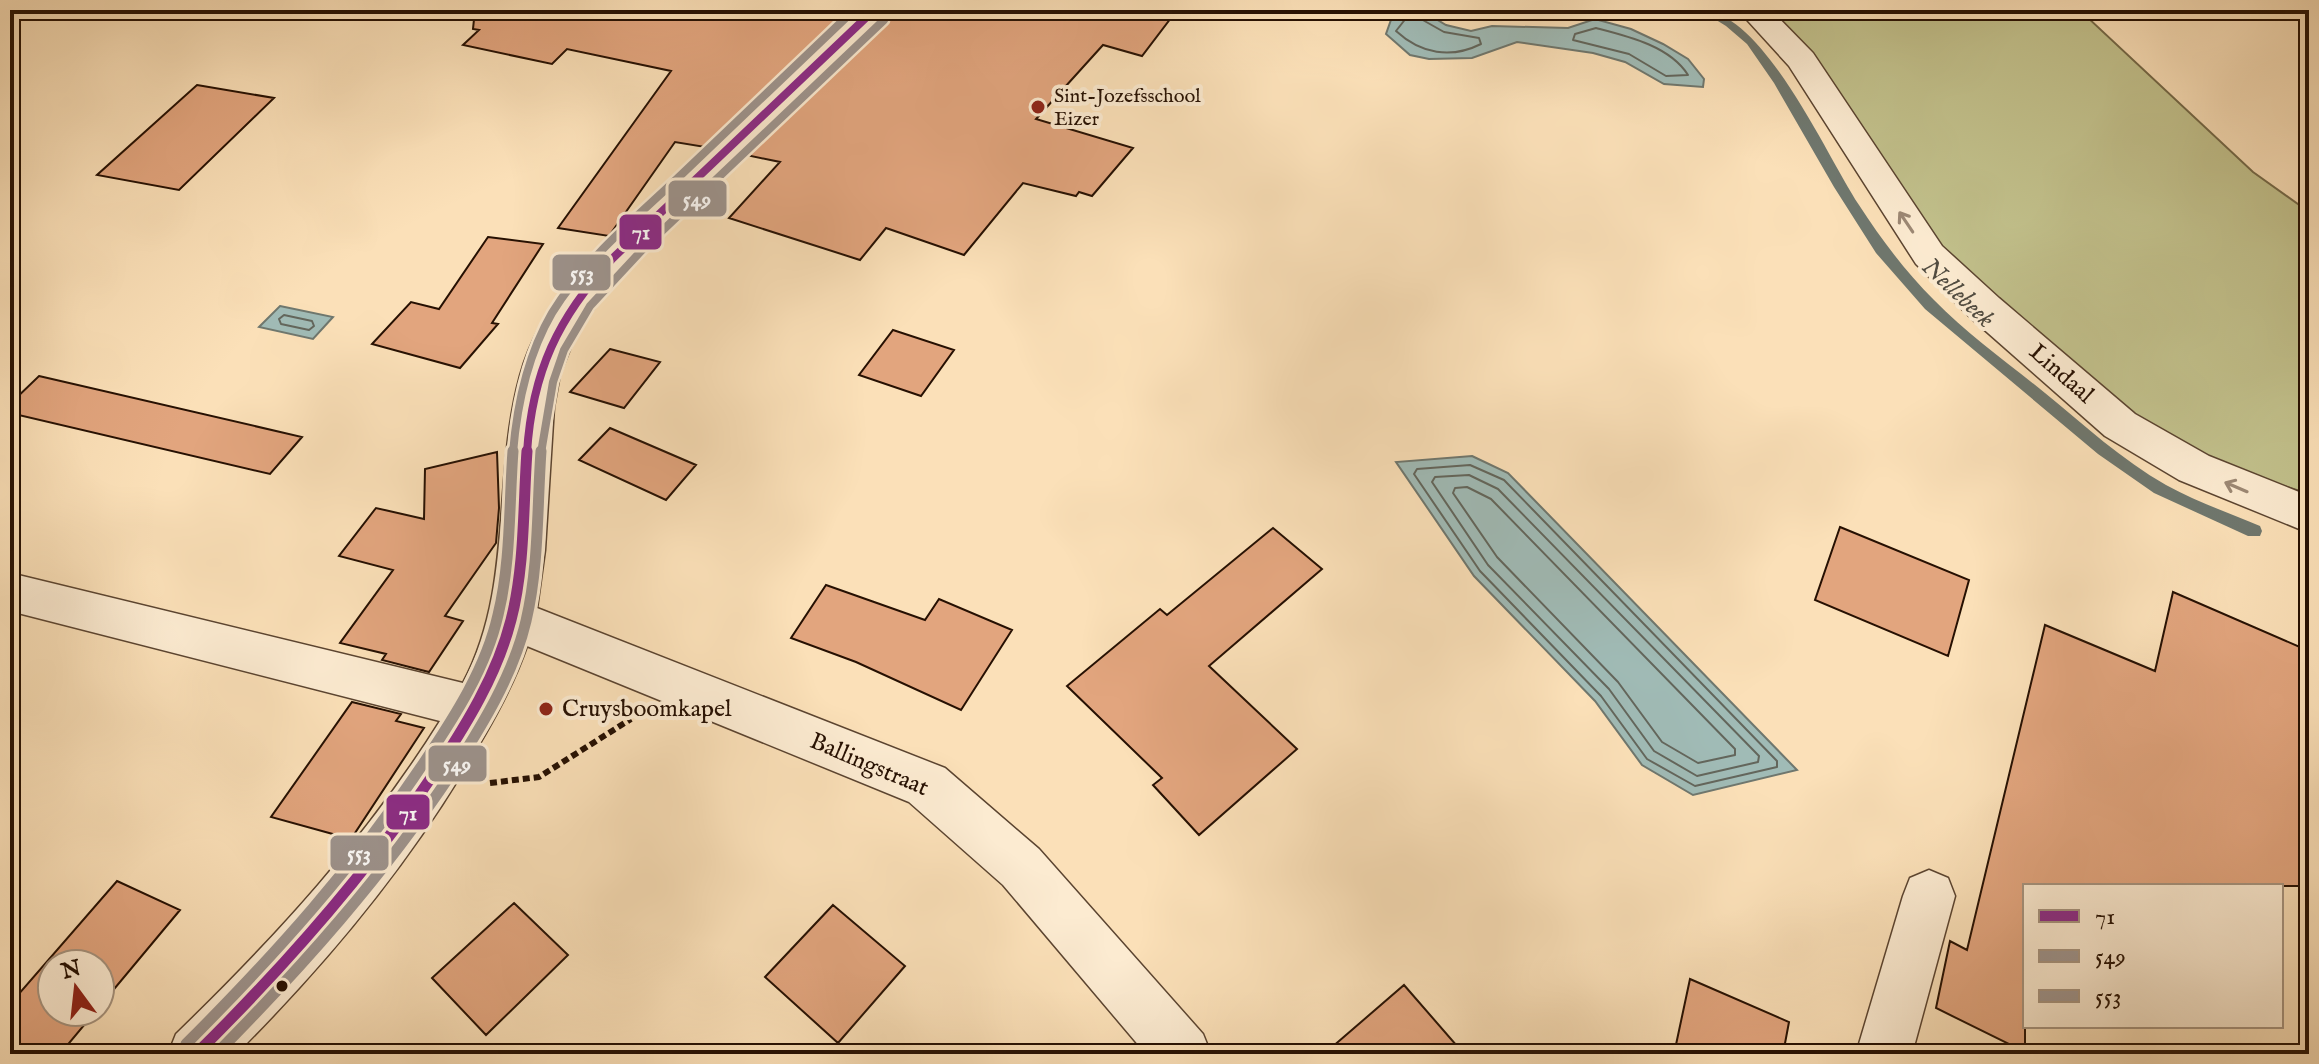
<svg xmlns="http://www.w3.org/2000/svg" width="2319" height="1064" viewBox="0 0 2319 1064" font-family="'IM FELL English',serif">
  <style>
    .green { fill: #c2c18c; stroke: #746847; stroke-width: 2 }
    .water { fill: #a0bbb6; stroke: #6f776e; stroke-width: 2 }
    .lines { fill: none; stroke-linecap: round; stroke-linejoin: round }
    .shore { stroke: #63665c; stroke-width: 2 }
    .stream { fill: #6f776e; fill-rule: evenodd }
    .building { fill: #e2a57e; stroke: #261002; stroke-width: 2 }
    .minor-casing { stroke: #5b4430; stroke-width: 3 }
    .path { stroke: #261002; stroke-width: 6; stroke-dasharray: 7 4; stroke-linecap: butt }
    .minor { fill: #fcebd1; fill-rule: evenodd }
    .bus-1-far1-casing { stroke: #fcebd1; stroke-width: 13 }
    .bus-1-casing { stroke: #fcebd1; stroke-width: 17 }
    .bus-2-far1-casing { stroke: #fcebd1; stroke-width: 13 }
    .bus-2-casing { stroke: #fcebd1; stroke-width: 17 }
    .bus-3-far1-casing { stroke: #fcebd1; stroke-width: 13 }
    .bus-3-casing { stroke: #fcebd1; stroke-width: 17 }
    .bus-1-far1 { stroke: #8c2b87; stroke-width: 8 }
    .bus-1 { stroke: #8c2b87; stroke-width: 11 }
    .bus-2-far1 { stroke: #9d938d; stroke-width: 8 }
    .bus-2 { stroke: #9d938d; stroke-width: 11 }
    .bus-3-far1 { stroke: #9d938d; stroke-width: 8 }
    .bus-3 { stroke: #9d938d; stroke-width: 11 }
    .oneway { stroke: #9c8874 }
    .poi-dot { fill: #8f2418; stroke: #fcebd1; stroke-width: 3 }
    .bus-dot { fill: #261002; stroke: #fcebd1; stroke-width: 3 }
    .labels { text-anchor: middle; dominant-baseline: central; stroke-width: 8; stroke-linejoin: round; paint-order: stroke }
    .far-poi-label { font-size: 20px; fill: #261002; stroke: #fcebd1; text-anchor: start }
    .street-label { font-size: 24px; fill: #261002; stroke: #fcebd1 }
    .poi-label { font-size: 24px; fill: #261002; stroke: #fcebd1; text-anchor: start }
    .water-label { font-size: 26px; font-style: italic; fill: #514c41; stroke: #fcebd1 }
    .line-badge { stroke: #fcebd1; stroke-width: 3 }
    .badge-label { font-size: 22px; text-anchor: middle; font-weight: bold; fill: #fff }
  </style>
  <rect width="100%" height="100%" fill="#fbe0b8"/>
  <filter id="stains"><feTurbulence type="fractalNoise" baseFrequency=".0025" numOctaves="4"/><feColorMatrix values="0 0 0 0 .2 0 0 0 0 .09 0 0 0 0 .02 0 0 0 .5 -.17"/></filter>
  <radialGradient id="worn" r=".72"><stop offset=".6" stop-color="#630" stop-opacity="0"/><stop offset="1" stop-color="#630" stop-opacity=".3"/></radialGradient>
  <path class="green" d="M1761,10H2088L2087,17L2253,172L2309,212V494L2158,445L1942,247Z"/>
  <path class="water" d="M1411,10H1421L1446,25L1471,31L1492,26L1568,28L1595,19L1631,29L1663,44L1688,59L1704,79L1703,87L1664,84L1625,62L1593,53L1517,42L1472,58L1429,59L1410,55L1386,34L1392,17Z
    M280,306L333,317L313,339L259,327Z
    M1472,456L1508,473L1797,770L1693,795L1642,765L1595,701L1474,576L1396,462Z"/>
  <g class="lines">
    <path class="shore" d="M1408,10L1407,17L1396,31C1421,54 1451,59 1481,44L1479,38L1444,32L1421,19L1419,10
      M1596,28C1627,36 1670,46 1688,75L1666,76L1629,54L1573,40L1575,34Z
      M284,315L312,321L314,326L309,330L281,324L279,319Z
      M1470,465L1504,480L1777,761V767L1695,786L1647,759L1601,696L1480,571L1414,474L1417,469Z
      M1469,475L1498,489L1759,756L1758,762L1697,776L1654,751L1609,689L1488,565L1432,482L1435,477Z
      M1467,487L1491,499L1735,749V755L1698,763L1662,742L1618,682L1497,557L1453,493L1455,488Z"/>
    <path class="stream" d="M1700,10C1763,10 1827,157 1859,205C1881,239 1905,271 1934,300C1967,334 2008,363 2045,393C2084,425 2122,460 2166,485C2195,501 2229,513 2260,526L2262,531L2260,536H2248L2154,493L2098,454L1925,309L1876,253L1834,187L1774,83L1747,44L1726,26Z"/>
  </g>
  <path class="building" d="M475,10H780L840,21L705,147L675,142L609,236L558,228L671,71L567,49L552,64L463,45L479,30L473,29Z
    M899,10H1177L1142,56L1103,45L1036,119L1133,148L1092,196L1079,192L1076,196L1023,183L964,255L886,228L860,260L729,218L780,162L746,155L876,28L881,29Z
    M197,85L274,98L179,190L97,175Z
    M488,237L543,244L492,323L498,324L460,368L372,344L411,302L439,309Z
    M893,330L954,350L921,396L859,375Z
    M610,349L660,362L624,408L570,392Z
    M39,376L302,437L270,474L10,413V404Z
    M610,428L696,465L666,500L579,460Z
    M497,452L499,508L496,543L445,616L463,621L429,672L382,660L386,654L340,643L393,570L339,556L376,508L424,519L425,469Z
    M1840,527L1969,580L1948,656L1815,600Z
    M1273,528L1322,569L1209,666L1297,749L1199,835L1153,785L1162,778L1067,686L1160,609L1167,615Z
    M826,585L925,620L939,599L1012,630L961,710L856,662L791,638Z
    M2173,592L2309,651V886H2025V1052L1936,1008L1950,941L1967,950L2045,625L2155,671Z
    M352,702L401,714L396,721L424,728L351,839L271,817Z
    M117,881L180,910L100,1006V964H52V1012H95L60,1054H10V1004Z
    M514,903L568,955L486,1035L432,978Z
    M833,905L905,966L838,1043L765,977Z
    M1690,979L1789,1022L1783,1054H1674Z
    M1404,985L1464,1054H1324Z"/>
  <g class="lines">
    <defs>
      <path id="minor" d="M856,10H890L625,270L579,327L560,374L554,407L545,550L537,608L945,768L1039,849L1203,1034L1211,1054H1146L1003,885L909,802L527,646C511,692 486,734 461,775C398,878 321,969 236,1054H168L176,1034C275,938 367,838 440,721L10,611V573L463,683C514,587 492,478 520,376C545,283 630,222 697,159C750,110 803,60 856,10Z
        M1738,10H1771L1813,53L1942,246L1999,298L2135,414L2209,456L2309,496V533L2179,480L2105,436L1971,318L1916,264L1789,66Z
        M1929,870L1948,878L1955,896L1912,1054H1856L1903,896L1910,878Z"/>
    </defs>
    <use href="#minor" class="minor-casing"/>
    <path class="path" d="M490,783L539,777L631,719"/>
    <use href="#minor" class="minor"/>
    <defs>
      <path id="bus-1-far1" d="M527,453C532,372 558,317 613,258L874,10"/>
      <path id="bus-1" d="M196,1054C284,967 366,875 435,772C466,725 497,675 511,620C525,566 523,507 527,451"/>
      <path id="bus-2-far1" d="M541,453L553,382L564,350L590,306L643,249L884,20"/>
      <path id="bus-2" d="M216,1054C302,967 383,876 451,774C481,727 513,676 526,621C539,566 537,508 541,451"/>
      <path id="bus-3-far1" d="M513,453C517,404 527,356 552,313C585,259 636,218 681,175C739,120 796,65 854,10"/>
      <path id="bus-3" d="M186,1044C274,956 356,865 425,761C455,716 486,668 498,615C511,562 509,505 513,451"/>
    </defs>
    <use href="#bus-1-far1" class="bus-1-far1-casing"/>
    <use href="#bus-1" class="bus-1-casing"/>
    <use href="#bus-2-far1" class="bus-2-far1-casing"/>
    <use href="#bus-2" class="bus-2-casing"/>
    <use href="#bus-3-far1" class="bus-3-far1-casing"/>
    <use href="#bus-3" class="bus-3-casing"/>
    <use href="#bus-1-far1" class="bus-1-far1"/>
    <use href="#bus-1" class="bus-1"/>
    <use href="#bus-2-far1" class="bus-2-far1"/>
    <use href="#bus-2" class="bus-2"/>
    <use href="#bus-3-far1" class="bus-3-far1"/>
    <use href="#bus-3" class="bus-3"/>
  </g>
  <defs><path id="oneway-shaft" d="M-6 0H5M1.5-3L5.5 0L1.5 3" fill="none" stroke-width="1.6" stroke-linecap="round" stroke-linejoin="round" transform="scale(2)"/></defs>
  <g class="oneway">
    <use href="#oneway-shaft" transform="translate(1906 222) rotate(-124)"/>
    <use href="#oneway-shaft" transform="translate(2236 487) rotate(-157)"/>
  </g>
  <g class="poi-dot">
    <circle cx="1038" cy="107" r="8"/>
    <circle cx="546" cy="709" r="8"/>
  </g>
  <circle class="bus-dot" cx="282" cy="986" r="7"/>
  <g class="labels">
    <g class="far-poi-label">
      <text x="1054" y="96">Sint-Jozefsschool<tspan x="1054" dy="23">Eizer</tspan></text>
    </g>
    <g class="street-label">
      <text transform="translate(2061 374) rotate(41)">Lindaal</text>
      <text transform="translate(869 765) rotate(23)">Ballingstraat</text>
    </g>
    <g class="poi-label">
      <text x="562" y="709">Cruysboomkapel</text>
    </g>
    <g class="water-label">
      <text transform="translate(1958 293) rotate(43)">Nellebeek</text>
    </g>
  </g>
  <g class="line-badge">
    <rect x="667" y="179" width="61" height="39" rx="8" fill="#9d938d"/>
    <rect x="618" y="213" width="45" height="38" rx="8" fill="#8c2b87"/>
    <rect x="551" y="253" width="61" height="39" rx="8" fill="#9d938d"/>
    <rect x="427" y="744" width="61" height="39" rx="8" fill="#9d938d"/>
    <rect x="385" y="793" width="46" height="38" rx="8" fill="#8c2b87"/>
    <rect x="329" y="834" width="61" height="38" rx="8" fill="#9d938d"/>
  </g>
  <g class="badge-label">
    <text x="697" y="206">549</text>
    <text x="641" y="239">71</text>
    <text x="582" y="280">553</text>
    <text x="457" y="771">549</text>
    <text x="408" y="820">71</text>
    <text x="359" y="860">553</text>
  </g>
  <rect width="2319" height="1064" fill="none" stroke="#fbe0b8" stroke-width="40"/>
  <rect x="12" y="12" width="2295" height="1040" fill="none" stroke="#261002" stroke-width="4"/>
  <rect x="20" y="20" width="2279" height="1024" fill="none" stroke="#261002" stroke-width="2"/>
  <rect x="2023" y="884" width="260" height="144" fill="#fcebd1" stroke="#a6937e" stroke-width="2"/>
  <rect x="2039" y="910" width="40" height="12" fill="#8c2b87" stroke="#a6937e" stroke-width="2"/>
  <text x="2095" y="924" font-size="24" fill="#261002">71</text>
  <rect x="2039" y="950" width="40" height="12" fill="#9d938d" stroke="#a6937e" stroke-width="2"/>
  <text x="2095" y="964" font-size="24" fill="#261002">549</text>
  <rect x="2039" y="990" width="40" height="12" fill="#9d938d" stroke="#a6937e" stroke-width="2"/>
  <text x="2095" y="1004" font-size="24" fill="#261002">553</text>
  <g transform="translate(76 988) rotate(345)"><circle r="38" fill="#fcebd1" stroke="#a6937e" stroke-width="2"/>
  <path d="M0-6L14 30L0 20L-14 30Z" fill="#8f2418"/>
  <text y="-12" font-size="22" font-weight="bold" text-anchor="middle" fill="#261002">N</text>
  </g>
  <rect width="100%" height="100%" filter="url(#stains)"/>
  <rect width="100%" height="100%" fill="url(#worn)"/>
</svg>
